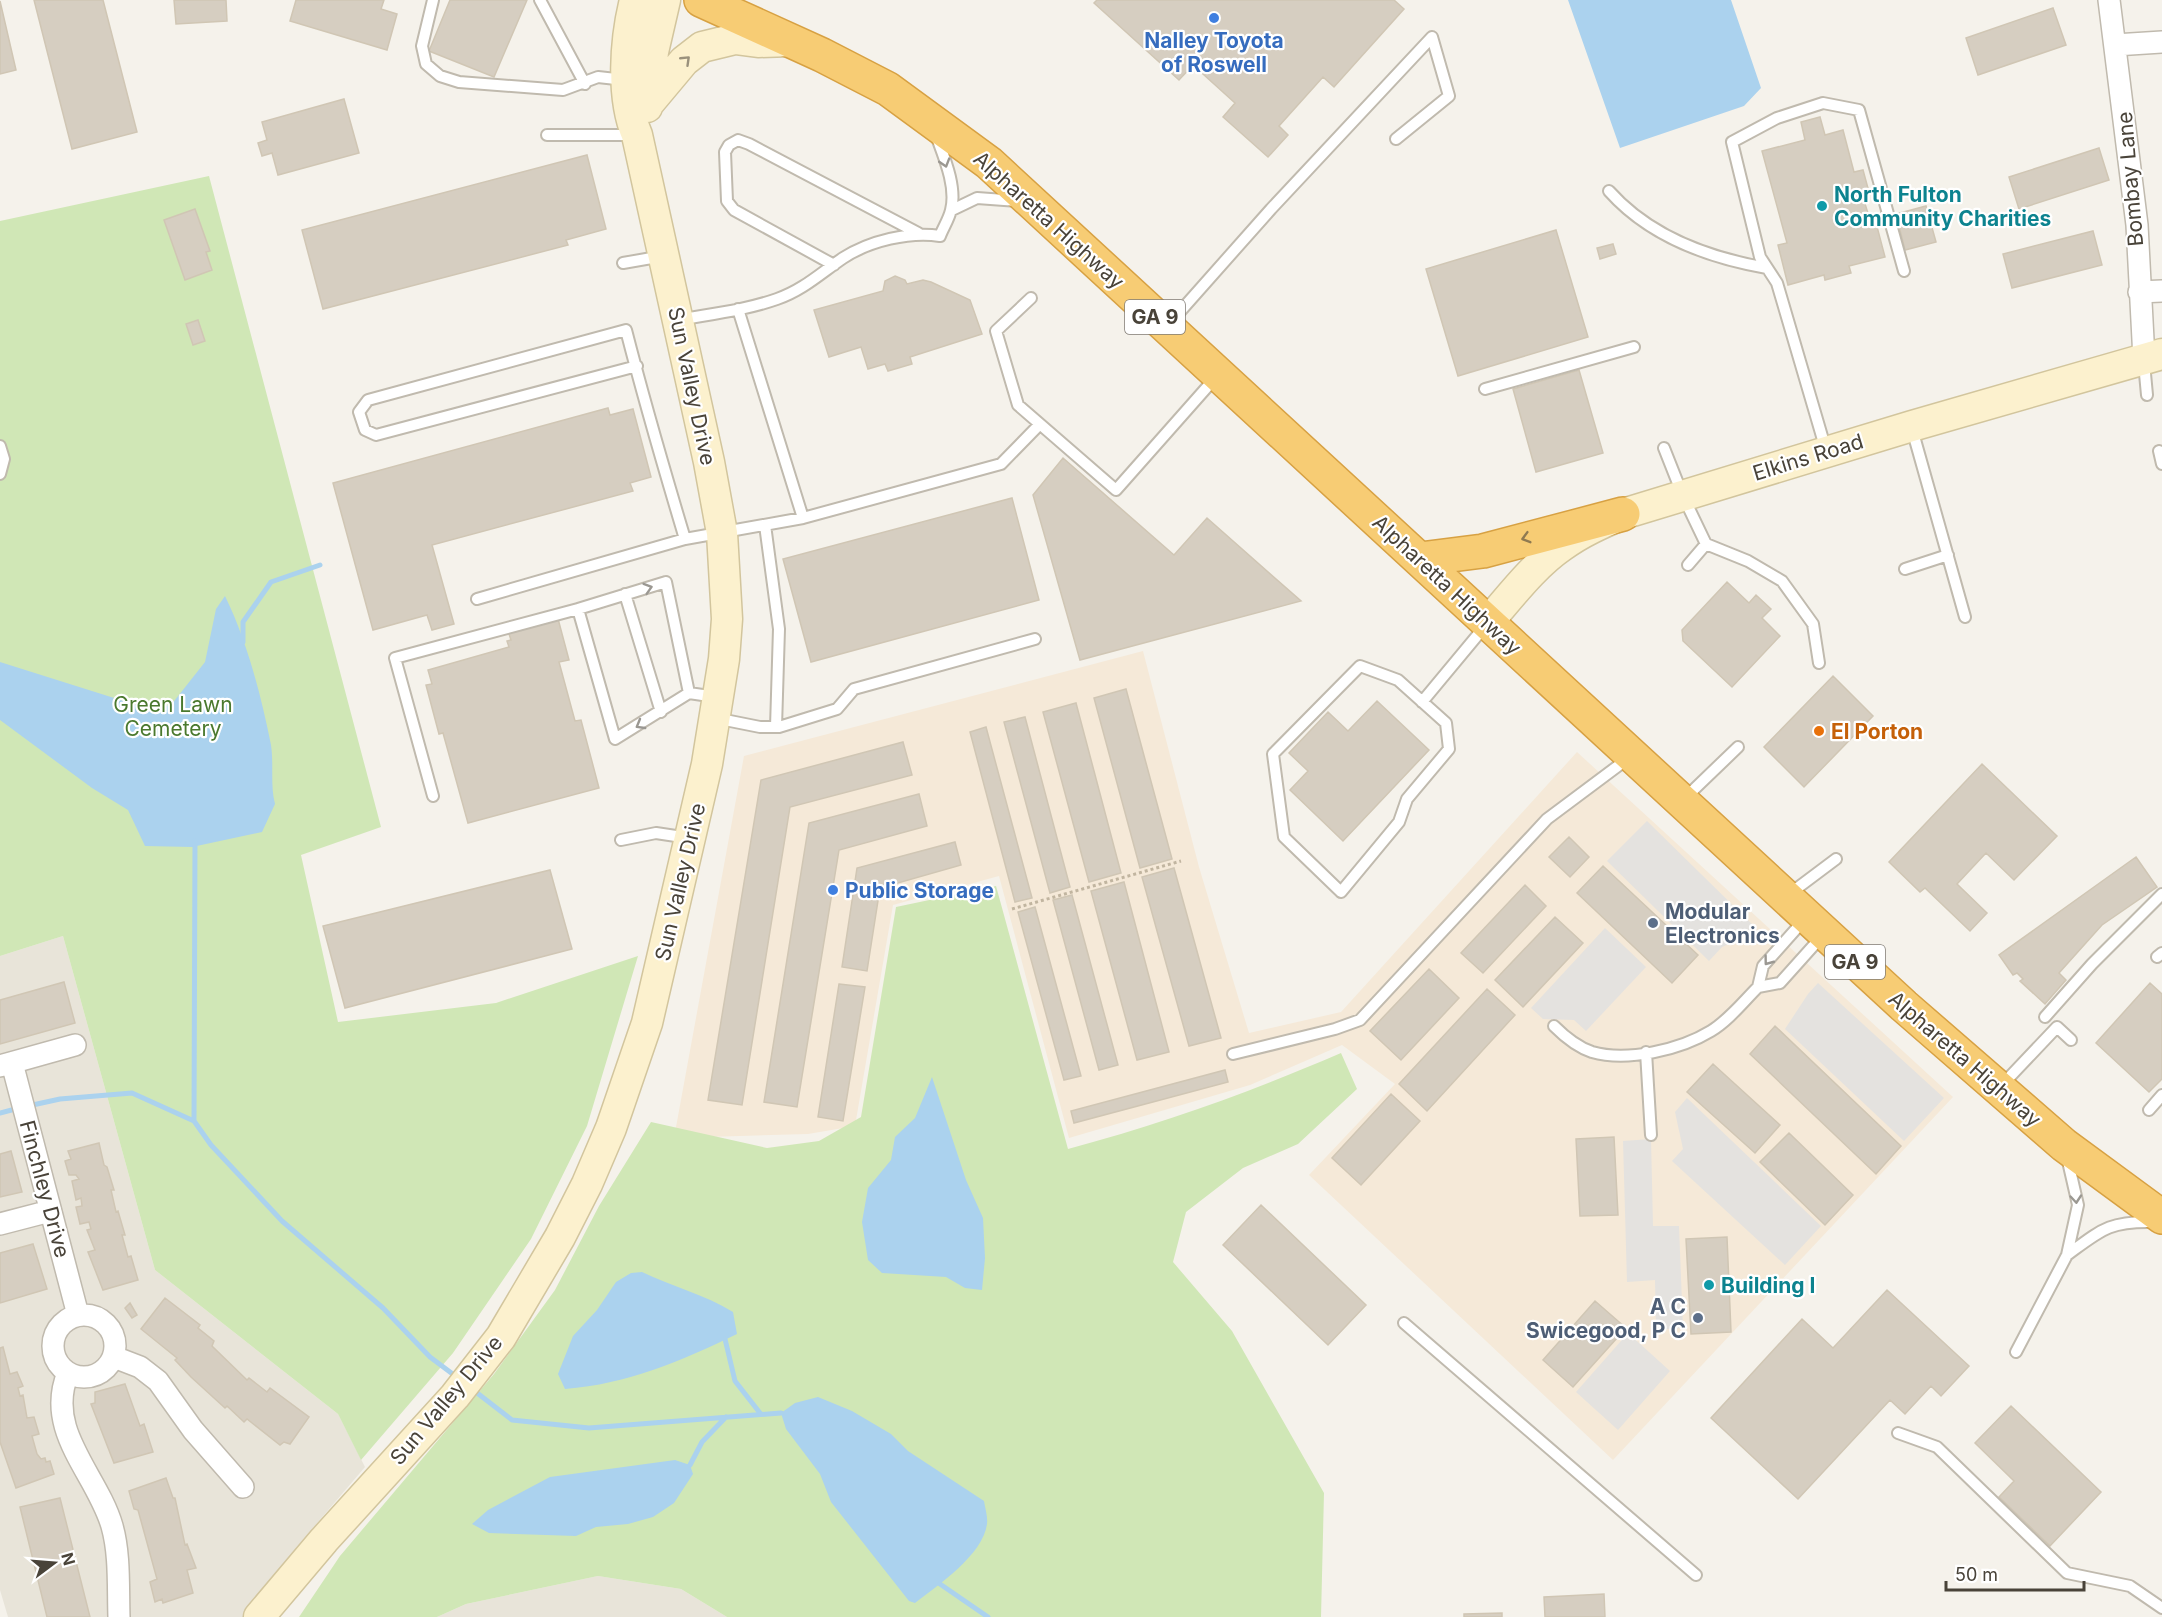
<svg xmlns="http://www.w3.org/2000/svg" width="2162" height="1617" viewBox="0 0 2162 1617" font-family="Inter,sans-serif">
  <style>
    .residential { fill: #e8e4d9 }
    .commercial { fill: #f5e9d8 }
    .green { fill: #d0e7b6 }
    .parking { fill: #e4e2df }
    .water { fill: #abd2ee }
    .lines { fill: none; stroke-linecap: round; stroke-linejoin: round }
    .stream { stroke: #abd2ee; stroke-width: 5 }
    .building { fill: #d6cec1; stroke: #d0c6b4; stroke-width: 1.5 }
    .lane-casing { stroke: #c0baae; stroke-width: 14 }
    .street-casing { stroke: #c0baae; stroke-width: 24 }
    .secondary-casing { stroke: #d2c59d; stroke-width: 33 }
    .highway-casing { stroke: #d7a143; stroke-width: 36 }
    .path { stroke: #c1b5a0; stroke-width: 3; stroke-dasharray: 3 3; stroke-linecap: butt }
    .lane { stroke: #fff; stroke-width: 10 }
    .street { stroke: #fff; stroke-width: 21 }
    .secondary { stroke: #fcf1ce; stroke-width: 30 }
    .highway { stroke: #f7cc74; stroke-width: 33 }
    .oneway { stroke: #9a917c }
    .oneway2 { stroke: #9b9892 }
    .oneway3 { stroke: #8f7a51 }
    .shop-dot { fill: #3f7fe0; stroke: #fff; stroke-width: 2 }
    .culture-dot { fill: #0f9aa8; stroke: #fff; stroke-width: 2 }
    .food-dot { fill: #e8710a; stroke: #fff; stroke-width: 2 }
    .service-dot { fill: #5c6f8a; stroke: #fff; stroke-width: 2 }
    .labels { text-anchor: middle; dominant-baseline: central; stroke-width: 4.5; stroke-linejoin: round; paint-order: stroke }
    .shield { fill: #fff; stroke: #807b74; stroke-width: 1.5 }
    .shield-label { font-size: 20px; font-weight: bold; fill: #494339 }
    .shop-label { font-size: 21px; font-weight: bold; fill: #366cbe; stroke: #fff }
    .street-label { font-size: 21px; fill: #494339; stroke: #fff }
    .culture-label { font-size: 21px; font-weight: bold; fill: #0d838f; stroke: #fff; text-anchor: start }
    .park-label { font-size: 21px; fill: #4a792e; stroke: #fff }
    .food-label { font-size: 21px; font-weight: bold; fill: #c56008; stroke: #fff; text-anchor: start }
    .service-label { font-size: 21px; font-weight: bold; fill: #4e5e75; stroke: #fff; text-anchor: start }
  </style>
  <rect width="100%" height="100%" fill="#f5f2eb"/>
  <path class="residential" d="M63,936L155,1270L338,1414L365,1467L300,1543L257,1605L244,1617H8L0,1590V956Z
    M598,1576L681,1589L727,1617H437L466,1604Z"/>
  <path class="commercial" d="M1143,651L1199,867L1249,1033L1341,1012L1577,752L1953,1097L1613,1460L1309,1175L1395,1084L1342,1045L1250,1085L1069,1138L999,876L893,905L855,1126L808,1134L674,1138L744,756Z"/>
  <path class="green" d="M209,176L381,827L301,855L338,1022L496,1003L638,956L587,1126L531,1239L453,1353L361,1460L338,1414L155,1270L63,936L0,956V221Z
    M996,886L1068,1149C1165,1123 1248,1093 1341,1053L1357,1089L1298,1144L1243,1168L1186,1212L1173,1262L1232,1331L1324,1493L1321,1617H727L681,1589L598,1576L466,1604L437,1617H299L340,1556L494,1374L555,1290L599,1206L651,1122L767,1148L819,1141L861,1117L896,907Z"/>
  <path class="parking" d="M1647,821L1755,927L1745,937L1722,947L1709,961L1607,861Z
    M1605,928L1646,967L1586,1031L1574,1020L1543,1019L1531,1008Z
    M1818,983L1944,1098L1904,1141L1785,1029L1808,994Z
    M1687,1098L1821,1226L1785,1265L1672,1161L1683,1149L1675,1112Z
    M1651,1139L1653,1226H1679L1683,1328L1656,1330L1655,1280L1627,1282L1623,1141Z
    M1628,1333L1670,1371L1618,1430L1576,1392Z"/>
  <path class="water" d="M1568,0H1731L1761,88L1744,106L1620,148Z
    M225,596C247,641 261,695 271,745C274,765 270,785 275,804L262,832L192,847L145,846L128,810L92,788L0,720V662L149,709L171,705L205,662L216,609Z
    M932,1077L966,1180L983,1218L985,1258L982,1290L965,1288L946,1277L882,1273L868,1260L862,1222L868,1188L891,1160L895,1137L915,1118Z
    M642,1272C673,1287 704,1294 733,1312L737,1334C681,1361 628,1384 565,1389L558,1374L573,1336L597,1310L616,1282L631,1273Z
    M818,1397L852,1411L891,1434L908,1451L984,1501C985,1508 988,1517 987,1524C983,1555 938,1585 915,1603L909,1601L831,1502L820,1474L786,1429L781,1413L795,1403Z
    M675,1460L690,1465L693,1474L674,1503L653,1517L628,1524L596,1527L576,1536L489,1533L472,1524L488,1510L550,1477Z"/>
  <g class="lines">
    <path class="stream" d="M243,642V622L271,582L320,565
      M28,1106L60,1099L132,1093L194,1121L211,1145L282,1221L383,1308L430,1357L458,1378
      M0,1113L19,1108
      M194,1121L195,841
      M725,1339L735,1381L760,1413
      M472,1389L512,1420L589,1428L781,1413
      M690,1465L702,1442L726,1417
      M940,1584L988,1617"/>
  </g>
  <path class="building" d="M34,0H103L137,132L72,149Z
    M174,0H226L227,21L176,24Z
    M296,0H384L381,9L397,14L387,50L290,21Z
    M450,0H527L494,77L429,51Z
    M1097,0H1394L1404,9L1334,87L1323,77L1279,126L1288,135L1268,157L1223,117L1235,103L1193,65L1179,80L1094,3Z
    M0,1L16,70L0,74Z
    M2053,8L2066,45L1978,75L1966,38Z
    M344,99L359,153L278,175L272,153L262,156L258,143L267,140L262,122Z
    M1820,117L1825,135L1843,130L1854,172L1863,170L1869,192L1862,194L1870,220L1875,219L1885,257L1849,266L1851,273L1825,280L1824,275L1788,285L1778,245L1787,243L1762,151L1805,140L1801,122Z
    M2099,148L2109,180L2019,209L2009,177Z
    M587,155L606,229L566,240L568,245L323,309L302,230Z
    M1926,206L1936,242L1905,250L1896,214Z
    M195,209L210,251L206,252L212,270L185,280L164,220Z
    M1556,230L1588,337L1458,376L1426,269Z
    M2093,231L2102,265L2012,288L2003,254Z
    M1613,244L1616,254L1600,259L1597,248Z
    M895,276L905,280L907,284L923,280L931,282L970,300L982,334L910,357L912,364L888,371L885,364L868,369L861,347L829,357L814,310L883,291L885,281Z
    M198,320L205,341L193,345L186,324Z
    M1579,370L1603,453L1536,472L1513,389Z
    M608,408L610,415L633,409L651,477L630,483L633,491L432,545L454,624L432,630L427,615L373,630L333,483Z
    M1063,458L1174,555L1207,518L1301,601L1080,660L1033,495Z
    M1012,498L1039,600L811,662L783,559Z
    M1727,582L1749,603L1756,595L1771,609L1762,618L1780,636L1732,687L1683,641L1682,630Z
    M557,615L569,660L559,662L575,721L581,720L599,788L468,823L443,733L439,734L426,685L432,684L428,670L509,647L507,641L511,640L507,628Z
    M1833,676L1873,716L1804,787L1764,747Z
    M1126,689L1172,859L1140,868L1094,698Z
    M1377,701L1429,750L1343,841L1290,790L1308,771L1289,753L1328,712L1348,731Z
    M1076,703L1121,873L1089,882L1043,712Z
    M1025,717L1070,887L1050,893L1004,722Z
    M986,727L1032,898L1015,902L970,732Z
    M903,742L912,775L790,807L742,1105L708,1100L761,780Z
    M1982,764L2057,836L2014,880L1986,853L1957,884L1987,913L1970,931L1925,888L1920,892L1889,862Z
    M919,794L927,826L839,850L797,1107L764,1102L809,823Z
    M1569,837L1589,857L1570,877L1549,857Z
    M955,842L961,865L880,888L867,971L842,967L857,868Z
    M2136,857L2157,887L2102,925L2059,973L2066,980L2045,1004L2020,981L2023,979L2017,973L2013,975L1999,955Z
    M1603,866L1698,955L1672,983L1577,893Z
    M1174,868L1221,1038L1189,1046L1142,877Z
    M550,870L572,949L345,1008L323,926Z
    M1124,882L1169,1052L1137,1060L1091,891Z
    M1525,885L1546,906L1483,973L1461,953Z
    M1072,895L1118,1065L1099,1070L1053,900Z
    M1035,907L1081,1076L1064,1080L1018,912Z
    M1555,917L1583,943L1523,1007L1495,980Z
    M1429,969L1459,998L1401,1060L1370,1031Z
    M64,982L75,1023L0,1044V1000Z
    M2150,983L2162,994V1079L2149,1092L2096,1043Z
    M839,984L865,987L843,1121L818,1117Z
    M1487,989L1515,1015L1427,1111L1399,1084Z
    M1775,1026L1901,1146L1876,1174L1750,1054Z
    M1713,1064L1780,1125L1755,1153L1687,1092Z
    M1225,1070L1228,1082L1074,1123L1071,1111Z
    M1391,1094L1420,1121L1361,1185L1332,1158Z
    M1789,1133L1853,1195L1825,1225L1760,1162Z
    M1614,1137L1618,1215L1580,1216L1576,1139Z
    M99,1143L104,1165L107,1167L114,1190H111L116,1212L118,1211L125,1235H122L128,1257L131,1256L138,1280L103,1290L88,1252L95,1250L87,1230L91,1229L89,1222L80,1224L76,1207L82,1206L81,1198L76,1200L72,1181L79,1179L76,1175H69L65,1161L71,1159L68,1151Z
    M11,1151L22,1192L0,1197V1154Z
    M1261,1205L1366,1305L1328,1345L1223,1245Z
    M1727,1237L1731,1332L1691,1334L1686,1239Z
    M33,1244L47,1289L0,1303V1253Z
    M1887,1290L1969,1366L1941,1396L1931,1386L1905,1414L1890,1400L1798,1499L1711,1418L1802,1319L1833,1348Z
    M165,1298L200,1325L198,1328L214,1341L212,1346L247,1380L249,1378L267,1392L270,1388L309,1417L290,1444L284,1442L280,1445L247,1419L244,1422L227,1406L225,1408L191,1377L175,1360L177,1358L141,1329Z
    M1595,1301L1626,1328L1573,1387L1543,1360Z
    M130,1303L137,1315L132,1318L125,1308Z
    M3,1347L10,1374L17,1372L23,1386L18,1388L20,1396L23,1395L27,1418L34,1417L39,1434L32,1436L37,1454L41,1459L45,1458L46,1462L50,1461L54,1474L16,1488L0,1442V1348Z
    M125,1384L140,1426L144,1424L153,1452L114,1463L91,1404L95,1403V1392Z
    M2011,1406L2101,1492L2050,1546L1999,1497L2014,1481L1975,1443Z
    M166,1478L173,1498H175L185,1545L187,1544L196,1568L187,1570L193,1593L163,1603L162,1599L155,1602L150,1582L157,1579L138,1510L134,1509L129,1491Z
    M60,1498L90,1617H47L20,1507Z
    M1604,1594L1605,1617H1545L1544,1597Z
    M1502,1613V1617H1464V1614Z"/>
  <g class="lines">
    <defs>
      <path id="lane" d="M433,0L422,46L426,64L440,76L459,82L563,90L598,77L625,80
        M540,0L585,84
        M547,135H634
        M1609,191C1649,236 1709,258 1767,268
        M952,210L977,198L1018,201
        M623,263L663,256
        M834,265L734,210L727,201L725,152L729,145L738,140L749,144L918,233
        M1031,298L996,331L1018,405L1116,490L1216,377
        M738,309L803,518
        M678,320C711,314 746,310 777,299C803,290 821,273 843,258C869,241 910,231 940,236C943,228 949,219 951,210C957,187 944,157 936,135
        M1169,324L1271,209L1432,37L1449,96L1396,139
        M2144,363L2147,395
        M637,366L376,435L365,430L359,412L368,400L626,330C644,400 664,469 685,539
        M1485,389L1634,347
        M1912,429L1965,617
        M0,446L4,459L0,474
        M1664,448L1683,496L1706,544L1688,565
        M1826,450L1777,283L1760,257L1732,142L1777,118L1823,103L1859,110L1904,271
        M2159,451L2162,464
        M765,525L779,629L776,727
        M1706,544L1748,561L1782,581L1813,624L1819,663
        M1905,569L1948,555
        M625,594L661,712
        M477,599L685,539L803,518L1001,464L1040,424
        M1360,666L1398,680L1446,723L1449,749L1407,799L1399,822L1341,892L1284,837L1273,754Z
        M689,693L666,582L578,609L615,739L689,693L716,697
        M1422,702L1486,625
        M715,718L760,727H779L837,709L854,689L1035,639
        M433,796L395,658L578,609
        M1684,799L1738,747
        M621,840L656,833L689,838
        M1788,895L1836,859
        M1804,920L1763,966L1758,987L1780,983L1823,935
        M2157,957L2162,953
        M2045,1017L2092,964L2162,894
        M1554,1026C1565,1037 1577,1047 1592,1052C1627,1062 1680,1050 1711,1031C1729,1020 1743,1002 1758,987
        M1646,1052L1651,1135
        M1233,1054L1335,1029L1360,1020L1547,819L1630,757
        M2002,1085L2057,1027L2071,1040
        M2149,1110L2162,1095
        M2067,1255C2101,1230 2109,1221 2153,1222
        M1404,1323L1696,1575
        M2016,1352L2067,1255L2078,1205L2067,1157
        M1898,1433L1937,1447L2067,1573L2130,1586L2162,1608"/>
      <path id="street" d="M2109,0L2137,225L2144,359
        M2115,45L2162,42
        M2139,292L2162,291
        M12,1063L78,1315
        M0,1066L75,1045
        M0,1224L50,1211
        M53 1346a31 31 0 1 1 62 0a31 31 0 1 1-62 0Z
        M114,1357L140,1367L158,1381L193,1430L243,1487
        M68,1373C44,1431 97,1474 112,1526C120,1554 118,1587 119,1617"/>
      <path id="secondary" d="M648,104L684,61L702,47L735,39L758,42L791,41
        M647,107L653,52L665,0
        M1488,622C1511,596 1533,566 1562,546C1581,532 1602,523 1623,514L1912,426L2162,354
        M259,1617L324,1540L455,1396L501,1337L560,1237L587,1184L611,1128L647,1023L707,764L724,659L727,619L722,533L709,462L637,135C621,97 625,40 635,0"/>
      <path id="highway" d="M701,0L822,55L888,89L989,163L1904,1006L2064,1145L2162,1217
        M1420,559L1483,551L1623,514"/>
    </defs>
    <use href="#lane" class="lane-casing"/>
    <use href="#street" class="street-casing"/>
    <use href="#secondary" class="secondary-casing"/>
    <use href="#highway" class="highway-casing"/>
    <path class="path" d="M1012,909L1181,861"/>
    <use href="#lane" class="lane"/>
    <use href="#street" class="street"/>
    <use href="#secondary" class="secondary"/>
    <use href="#highway" class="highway"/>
  </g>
  <defs><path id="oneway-chevron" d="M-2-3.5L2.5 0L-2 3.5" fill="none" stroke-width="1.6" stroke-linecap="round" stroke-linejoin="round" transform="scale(1.5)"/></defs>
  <use class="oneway" href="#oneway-chevron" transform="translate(686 60) rotate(-44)"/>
  <g class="oneway2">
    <use href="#oneway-chevron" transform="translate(945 163) rotate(73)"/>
    <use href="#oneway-chevron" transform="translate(648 588) rotate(-17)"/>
    <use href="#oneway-chevron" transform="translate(640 725) rotate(150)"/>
    <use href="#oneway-chevron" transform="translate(1768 961) rotate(127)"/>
    <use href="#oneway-chevron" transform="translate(2076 1199) rotate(85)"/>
  </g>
  <use class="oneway3" href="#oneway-chevron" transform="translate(1526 538) rotate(164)"/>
  <g class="shop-dot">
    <circle cx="1214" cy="18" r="6"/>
    <circle cx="833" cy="890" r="6"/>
  </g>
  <g class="culture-dot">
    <circle cx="1822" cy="206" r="6"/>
    <circle cx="1709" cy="1285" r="6"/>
  </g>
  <circle class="food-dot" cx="1819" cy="731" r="6"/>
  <g class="service-dot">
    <circle cx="1653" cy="923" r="6"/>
    <circle cx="1698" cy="1318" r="6"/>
  </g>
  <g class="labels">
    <g class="shield">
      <rect x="1125" y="300" width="60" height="34" rx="4.5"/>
      <rect x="1825" y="945" width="60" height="34" rx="4.5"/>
    </g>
    <g class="shield-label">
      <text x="1155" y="317">GA 9</text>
      <text x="1855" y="962">GA 9</text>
    </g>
    <g class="shop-label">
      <text x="1214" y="40">Nalley Toyota<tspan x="1214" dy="24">of Roswell</tspan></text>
      <text x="845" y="890" text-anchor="start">Public Storage</text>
    </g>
    <g class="street-label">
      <text transform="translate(2130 179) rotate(-95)">Bombay Lane</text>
      <text transform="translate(1049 220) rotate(42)">Alpharetta Highway</text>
      <text transform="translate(692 386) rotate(78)">Sun Valley Drive</text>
      <text transform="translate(1808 457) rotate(-17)">Elkins Road</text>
      <text transform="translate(1447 585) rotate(43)">Alpharetta Highway</text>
      <text transform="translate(680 882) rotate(-77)">Sun Valley Drive</text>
      <text transform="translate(1965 1059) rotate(41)">Alpharetta Highway</text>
      <text transform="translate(45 1189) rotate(75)">Finchley Drive</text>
      <text transform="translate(446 1400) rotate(-50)">Sun Valley Drive</text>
    </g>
    <g class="culture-label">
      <text x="1834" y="194">North Fulton<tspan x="1834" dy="24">Community Charities</tspan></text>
      <text x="1721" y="1285">Building I</text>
    </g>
    <g class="park-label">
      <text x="173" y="704">Green Lawn<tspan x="173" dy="24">Cemetery</tspan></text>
    </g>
    <g class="food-label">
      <text x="1831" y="731">El Porton</text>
    </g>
    <g class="service-label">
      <text x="1665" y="911">Modular<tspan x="1665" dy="24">Electronics</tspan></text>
      <text x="1686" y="1306" text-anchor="end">A C<tspan x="1686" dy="24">Swicegood, P C</tspan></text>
    </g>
  </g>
  <g transform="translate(54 1563) rotate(74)" stroke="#ffffff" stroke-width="4.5" paint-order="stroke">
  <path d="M0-4.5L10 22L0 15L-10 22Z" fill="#494339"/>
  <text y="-9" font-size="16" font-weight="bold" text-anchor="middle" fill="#494339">N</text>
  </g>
  <path d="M1946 1581v9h138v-9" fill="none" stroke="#494339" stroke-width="3"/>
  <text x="1955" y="1581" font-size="18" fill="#494339" stroke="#ffffff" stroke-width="4.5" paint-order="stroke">50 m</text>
</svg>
